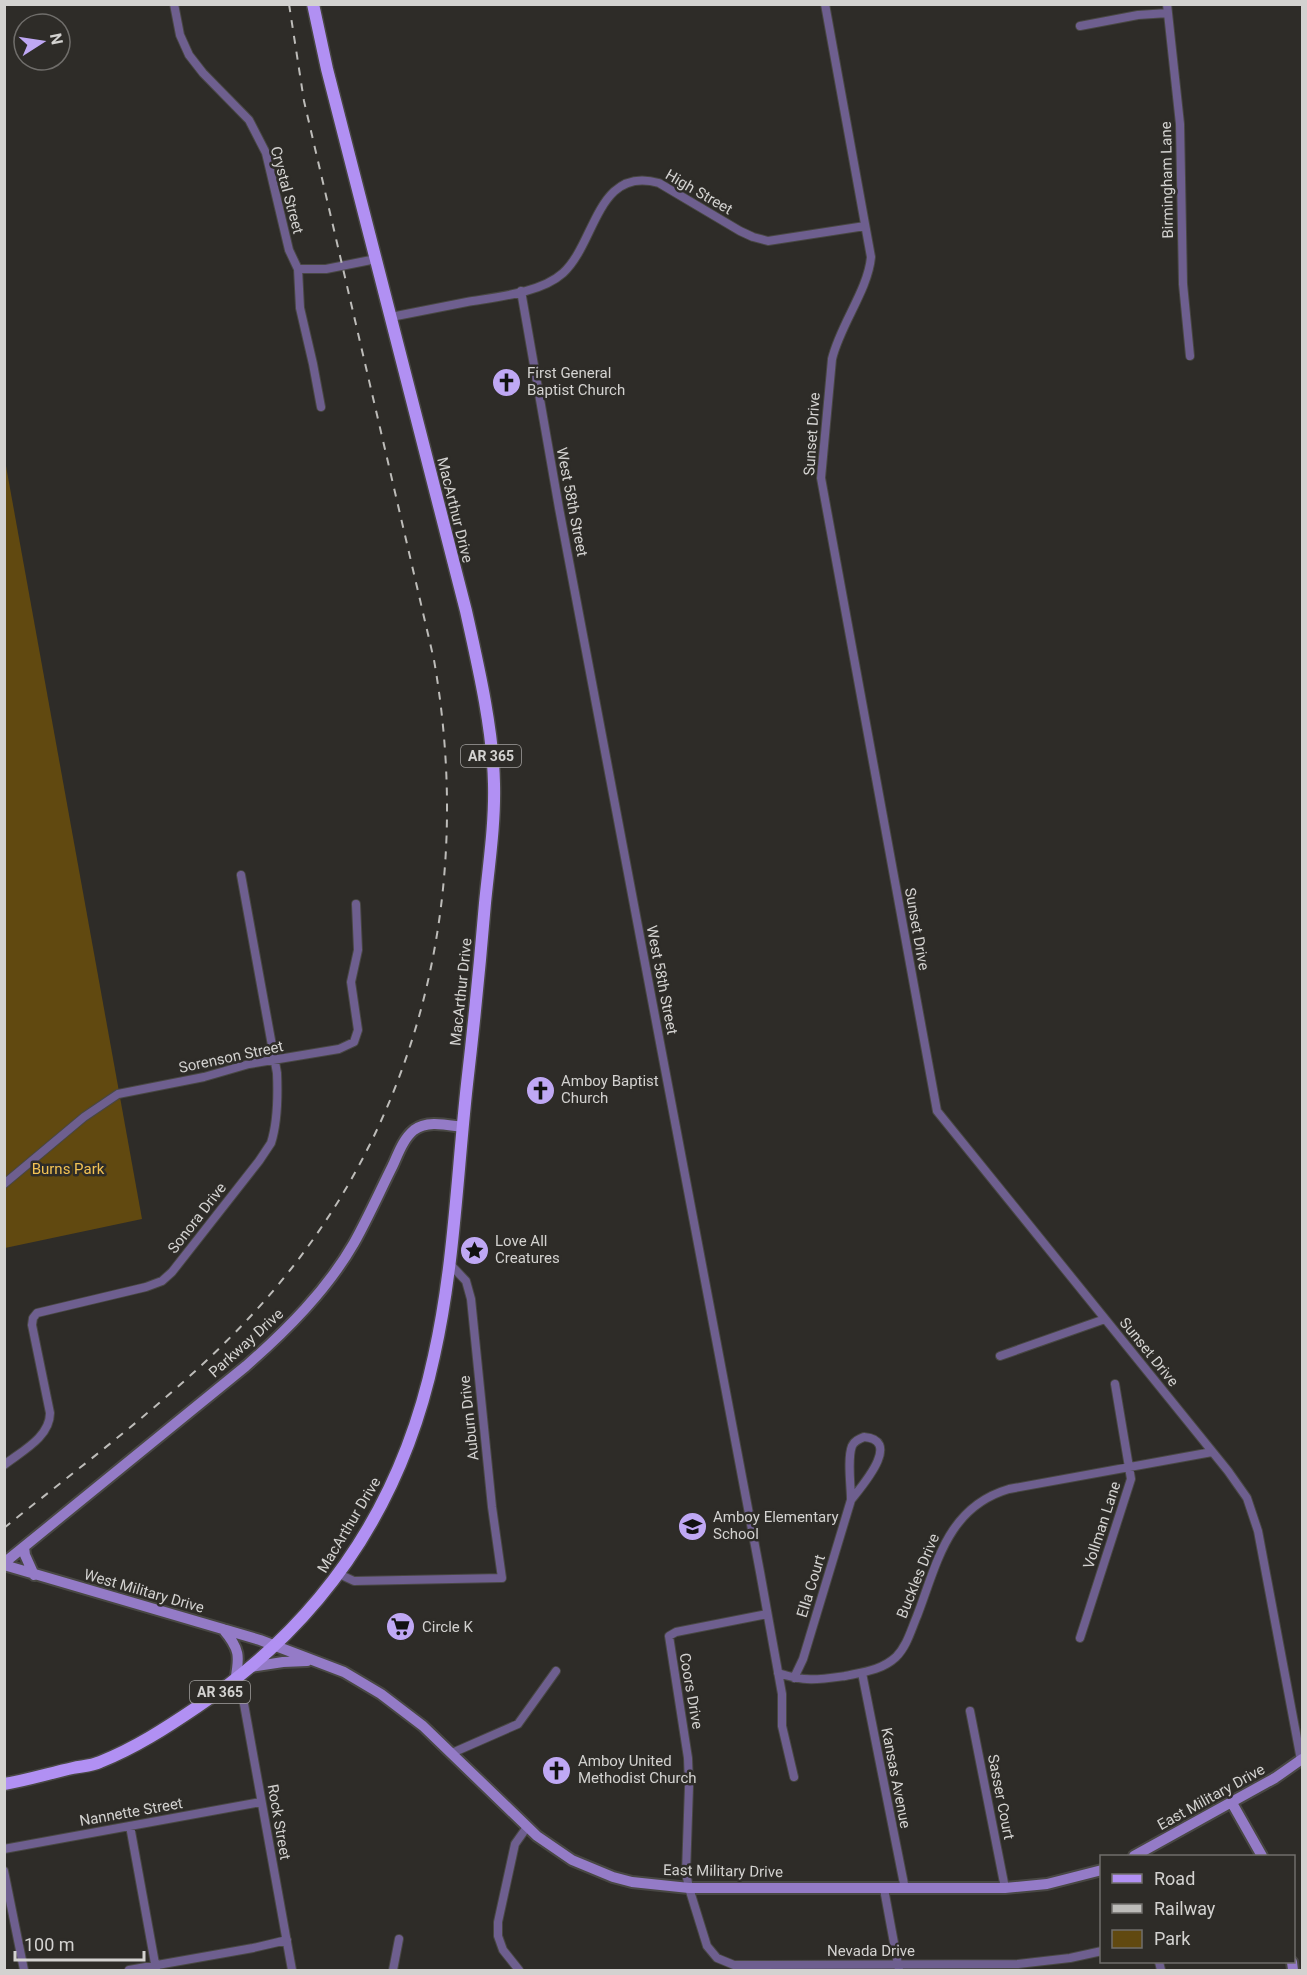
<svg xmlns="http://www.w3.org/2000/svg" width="1307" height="1975" viewBox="0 0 1307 1975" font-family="Roboto,sans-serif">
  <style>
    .green { fill: #614910 }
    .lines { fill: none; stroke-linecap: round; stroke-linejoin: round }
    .street-casing { stroke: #484743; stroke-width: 10 }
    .secondary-casing { stroke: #484743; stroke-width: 14 }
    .primary-casing { stroke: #484743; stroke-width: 15 }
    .street { stroke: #6e5f8f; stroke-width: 8 }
    .secondary { stroke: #947bc7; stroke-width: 10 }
    .primary { stroke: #b190f3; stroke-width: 12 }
    .rail { stroke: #bdbcb9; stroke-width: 2; stroke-dasharray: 8 8; stroke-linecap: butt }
    .labels { text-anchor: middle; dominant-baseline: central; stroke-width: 5; stroke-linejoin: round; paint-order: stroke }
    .shield { fill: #2e2c28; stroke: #a2a09e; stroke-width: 1.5 }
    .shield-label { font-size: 14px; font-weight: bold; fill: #d3d2d0 }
    .street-label { font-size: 15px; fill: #d3d2d0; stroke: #2e2c28 }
    .poi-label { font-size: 15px; fill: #d3d2d0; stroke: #2e2c28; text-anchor: start }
    .park-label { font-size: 15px; fill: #f3c254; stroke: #2e2c28 }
  </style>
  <rect width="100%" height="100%" fill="#2e2c28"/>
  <path class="green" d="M4,455L142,1219L5,1248H4Z"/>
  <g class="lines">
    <defs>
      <path id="street" d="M174,4L180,35L189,55L203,73L249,120L266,153L289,250L298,269L300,308L313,364L321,407
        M825,4L871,257C868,290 840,325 832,359L821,478L937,1111L1228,1471L1247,1498L1258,1531L1301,1760
        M1167,4L1180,124L1183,284L1190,356
        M1080,26L1138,15L1168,13
        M298,269H326L376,259
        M521,291L559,508L760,1572L782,1694V1726L794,1777
        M391,317C417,312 442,307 467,302C496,297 541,293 563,273C596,243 597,165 659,183L740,231L753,237L768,241L865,226
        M4,1184L84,1117L118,1094L204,1077L249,1064L339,1049L354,1042L358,1030L351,982L358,950L356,904
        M1000,1356L1105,1319
        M864,1437C903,1440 861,1487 851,1500C851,1486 847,1459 852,1446C854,1441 859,1439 864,1437Z
        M4,1465C22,1451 50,1437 50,1413L32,1325L33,1318L37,1313L146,1287L162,1281L172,1272L259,1161L271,1143C278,1121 278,1096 277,1073L241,875
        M339,1574L354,1581L502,1578L492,1507L471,1299L466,1281L449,1263
        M767,1614L676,1632L669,1636L688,1758L689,1786L686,1873L689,1888L707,1946L717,1958L734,1965L1018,1964L1070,1958L1102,1951
        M1080,1638L1131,1479L1115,1384
        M778,1673C806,1682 817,1680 845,1676C864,1672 882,1670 896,1657C907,1646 911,1630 917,1616C937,1564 947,1507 1009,1489L1212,1452
        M862,1673L905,1889
        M794,1678L803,1659L851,1500
        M235,1681L240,1690L244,1704L292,1970
        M970,1711L1005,1888
        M452,1753L518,1724L556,1671
        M130,1826L156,1969
        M4,1849L261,1802
        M4,1871L24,1970
        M884,1889L899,1970
        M1159,1962L1161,1970
        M129,1970L253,1948L287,1940
        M393,1970L399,1939
        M519,1970L503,1950L498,1936V1922L515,1844L527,1827"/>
      <path id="secondary" d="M24,1547L25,1555L34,1575
        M4,1563L246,1366C287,1330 327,1290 354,1243C368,1218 380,1191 393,1165C398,1154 403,1139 414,1130C427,1120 447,1125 462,1127
        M4,1565L260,1640L344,1672L381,1694L423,1726L537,1836L572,1860L613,1877L632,1882L689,1888H1005L1047,1884L1102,1870
        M223,1629C240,1649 240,1656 235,1681
        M251,1667L283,1662L307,1661
        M1232,1803L1262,1856
        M1134,1856L1275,1778L1302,1759
        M1292,1962L1293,1970"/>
      <path id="primary" d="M4,1784C28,1780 50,1773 73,1768C82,1766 91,1766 100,1762C135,1748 166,1728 197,1707C324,1622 402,1505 434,1356C454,1267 457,1175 467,1084C474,1024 480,963 485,903C489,863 495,824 494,784C493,729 478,665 466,611L327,69L313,4"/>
    </defs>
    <use href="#street" class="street-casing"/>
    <use href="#secondary" class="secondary-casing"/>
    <use href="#primary" class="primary-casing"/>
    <use href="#street" class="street"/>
    <use href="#secondary" class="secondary"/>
    <use href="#primary" class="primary"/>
    <path class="rail" d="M4,1528C87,1461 175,1397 248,1319C417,1139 476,901 434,660L304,101L289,4"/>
  </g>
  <defs>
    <symbol id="church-disc" viewBox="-11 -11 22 22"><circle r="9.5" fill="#bfa8f4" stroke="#2e2c28"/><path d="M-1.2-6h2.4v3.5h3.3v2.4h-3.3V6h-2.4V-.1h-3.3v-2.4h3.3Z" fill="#111"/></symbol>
    <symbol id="sight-disc" viewBox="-11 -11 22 22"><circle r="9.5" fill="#bfa8f4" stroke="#2e2c28"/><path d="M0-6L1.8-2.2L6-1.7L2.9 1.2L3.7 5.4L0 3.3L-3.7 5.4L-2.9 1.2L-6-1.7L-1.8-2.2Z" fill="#111"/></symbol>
    <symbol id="school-disc" viewBox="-11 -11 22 22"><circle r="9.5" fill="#bfa8f4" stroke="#2e2c28"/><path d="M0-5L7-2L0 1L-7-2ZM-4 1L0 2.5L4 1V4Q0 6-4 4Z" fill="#111"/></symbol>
    <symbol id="supermarket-disc" viewBox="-11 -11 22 22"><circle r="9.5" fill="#bfa8f4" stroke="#2e2c28"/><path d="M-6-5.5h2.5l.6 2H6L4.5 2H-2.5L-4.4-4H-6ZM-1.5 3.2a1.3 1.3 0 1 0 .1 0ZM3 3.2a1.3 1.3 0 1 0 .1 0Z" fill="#111"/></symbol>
  </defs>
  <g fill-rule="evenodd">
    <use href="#church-disc" x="490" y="366" width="33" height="33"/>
    <use href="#church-disc" x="524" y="1074" width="33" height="33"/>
    <use href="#sight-disc" x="458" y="1234" width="33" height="33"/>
    <use href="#school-disc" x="676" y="1510" width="33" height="33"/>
    <use href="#supermarket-disc" x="384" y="1610" width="33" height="33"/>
    <use href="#church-disc" x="540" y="1754" width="33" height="33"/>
  </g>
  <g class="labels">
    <g class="shield">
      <rect x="461" y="745" width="60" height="22" rx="4.5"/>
      <rect x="190" y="1681" width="60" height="22" rx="4.5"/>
    </g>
    <g class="shield-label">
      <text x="491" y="756">AR 365</text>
      <text x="220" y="1692">AR 365</text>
    </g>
    <g class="street-label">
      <text transform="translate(1167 180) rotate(-91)">Birmingham Lane</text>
      <text transform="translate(287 190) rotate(75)">Crystal Street</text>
      <text transform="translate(699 192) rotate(30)">High Street</text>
      <text transform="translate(812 434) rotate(-86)">Sunset Drive</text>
      <text transform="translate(572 502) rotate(79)">West 58th Street</text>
      <text transform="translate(455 510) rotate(76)">MacArthur Drive</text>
      <text transform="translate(917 929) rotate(80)">Sunset Drive</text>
      <text transform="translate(662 980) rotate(79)">West 58th Street</text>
      <text transform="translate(461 992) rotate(-84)">MacArthur Drive</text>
      <text transform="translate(231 1057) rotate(-12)">Sorenson Street</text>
      <text transform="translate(197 1218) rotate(-52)">Sonora Drive</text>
      <text transform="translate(246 1343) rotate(-42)">Parkway Drive</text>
      <text transform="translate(1149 1352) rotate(51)">Sunset Drive</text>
      <text transform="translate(469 1418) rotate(-96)">Auburn Drive</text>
      <text transform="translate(349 1525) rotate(-59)">MacArthur Drive</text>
      <text transform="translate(1102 1525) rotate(-72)">Vollman Lane</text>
      <text transform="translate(918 1576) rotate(-68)">Buckles Drive</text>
      <text transform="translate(811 1586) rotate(-73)">Ella Court</text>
      <text transform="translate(144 1591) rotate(16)">West Military Drive</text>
      <text transform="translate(691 1691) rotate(80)">Coors Drive</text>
      <text transform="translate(896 1778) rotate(79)">Kansas Avenue</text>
      <text transform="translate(1001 1797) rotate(79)">Sasser Court</text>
      <text transform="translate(1211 1797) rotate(-29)">East Military Drive</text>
      <text transform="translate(131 1812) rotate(-10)">Nannette Street</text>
      <text transform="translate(279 1822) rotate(80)">Rock Street</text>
      <text transform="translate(723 1871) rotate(1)">East Military Drive</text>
      <text x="871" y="1951">Nevada Drive</text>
    </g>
    <g class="poi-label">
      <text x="527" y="373">First General<tspan x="527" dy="17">Baptist Church</tspan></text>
      <text x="561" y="1081">Amboy Baptist<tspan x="561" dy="17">Church</tspan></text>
      <text x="495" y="1241">Love All<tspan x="495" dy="17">Creatures</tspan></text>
      <text x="713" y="1517">Amboy Elementary<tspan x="713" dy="17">School</tspan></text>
      <text x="422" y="1627">Circle K</text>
      <text x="578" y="1761">Amboy United<tspan x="578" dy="17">Methodist Church</tspan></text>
    </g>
    <g class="park-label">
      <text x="68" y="1169">Burns Park</text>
    </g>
  </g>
  <rect width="1307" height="1975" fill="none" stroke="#d3d2d0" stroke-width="12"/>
  <rect x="1100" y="1855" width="195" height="108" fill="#2e2c28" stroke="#706e6b" stroke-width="1.5"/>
  <rect x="1112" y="1874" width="30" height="9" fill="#b190f3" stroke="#706e6b" stroke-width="1.5"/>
  <text x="1154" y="1885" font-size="18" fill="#d3d2d0">Road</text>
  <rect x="1112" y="1904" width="30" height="9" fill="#bdbcb9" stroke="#706e6b" stroke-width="1.5"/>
  <text x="1154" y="1915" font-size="18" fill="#d3d2d0">Railway</text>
  <rect x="1112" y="1930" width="30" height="18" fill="#614910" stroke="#706e6b" stroke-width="1.5"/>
  <text x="1154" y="1945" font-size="18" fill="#d3d2d0">Park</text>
  <g transform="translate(42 42) rotate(78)"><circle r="28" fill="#2e2c28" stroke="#706e6b" stroke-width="1.5"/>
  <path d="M0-4.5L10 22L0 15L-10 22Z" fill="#bfa8f4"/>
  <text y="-9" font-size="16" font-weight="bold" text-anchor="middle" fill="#d3d2d0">N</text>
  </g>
  <path d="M15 1951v9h129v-9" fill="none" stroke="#d3d2d0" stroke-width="3"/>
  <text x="24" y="1951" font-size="18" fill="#d3d2d0" stroke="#2e2c28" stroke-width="4.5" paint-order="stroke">100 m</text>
</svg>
